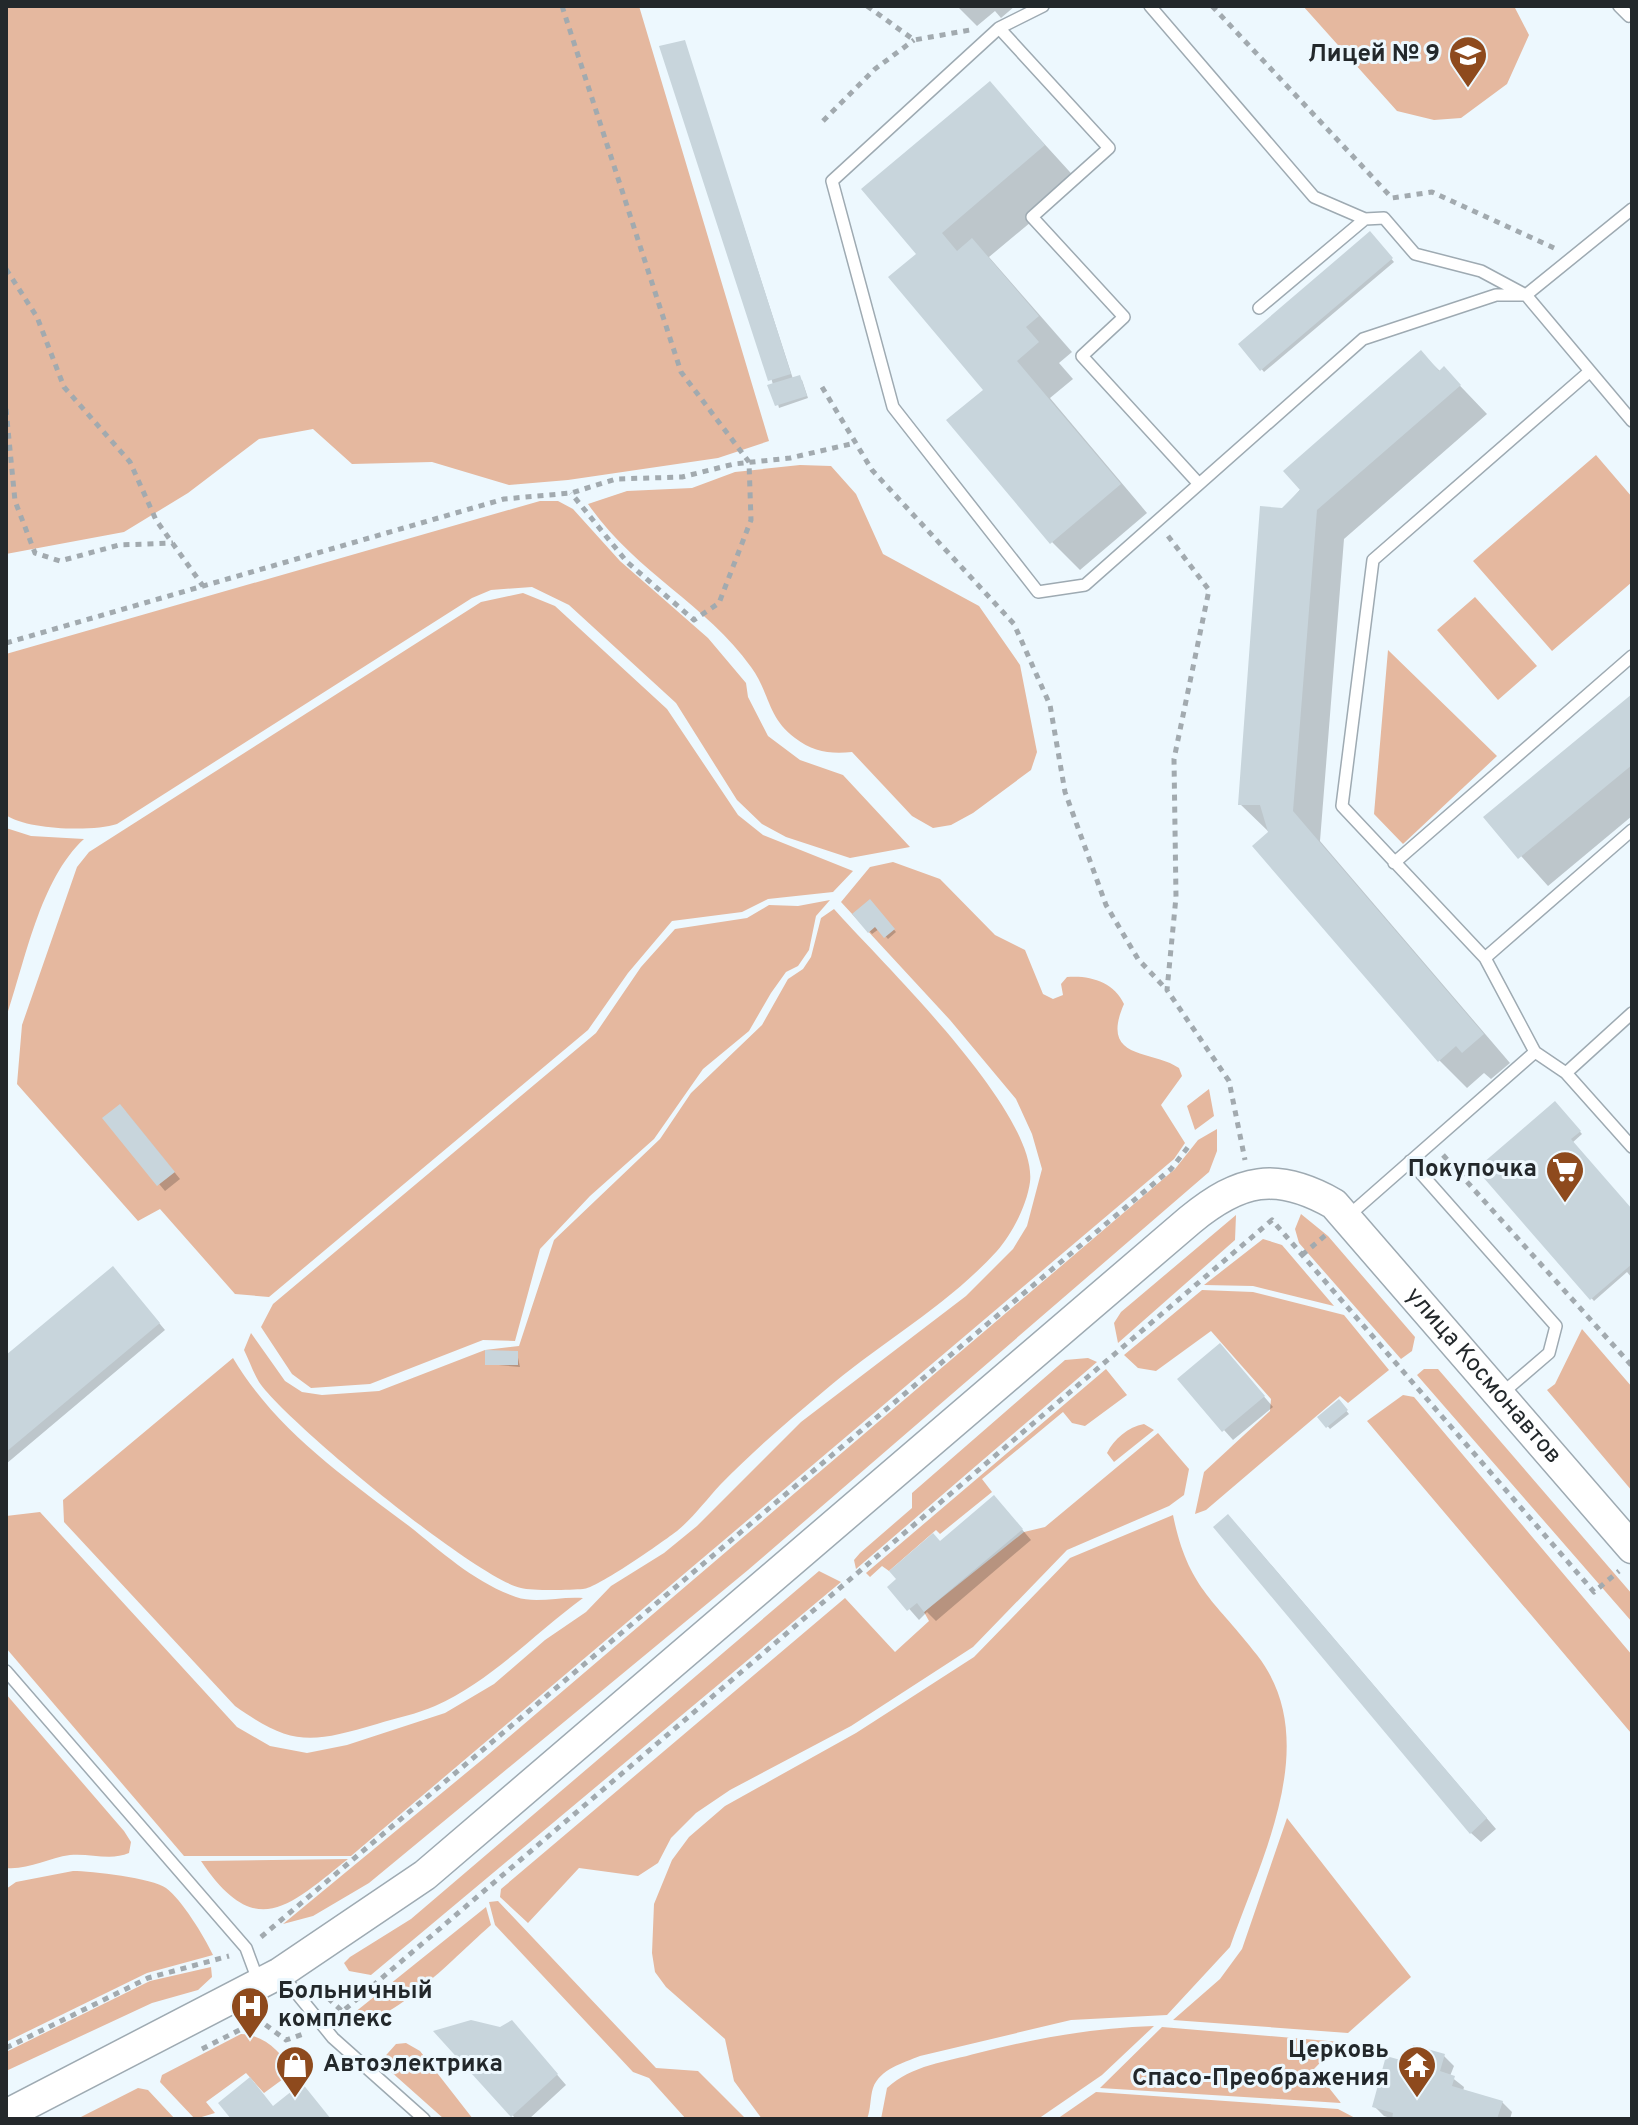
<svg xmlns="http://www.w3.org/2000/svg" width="1638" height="2125" viewBox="0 0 1638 2125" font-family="Overpass,sans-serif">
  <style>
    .green { fill: #e5b89f }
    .shadow { fill: #0003 }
    .building { fill: #c8d5dc }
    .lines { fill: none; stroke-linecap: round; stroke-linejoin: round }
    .service-casing { stroke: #9eaab2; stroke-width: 14 }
    .secondary-casing { stroke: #9eaab2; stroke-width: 33 }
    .path { stroke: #a2aaaf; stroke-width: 5; stroke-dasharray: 6 6; stroke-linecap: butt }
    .service { stroke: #fff; stroke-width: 11 }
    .secondary { stroke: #fff; stroke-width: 30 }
    .labels { text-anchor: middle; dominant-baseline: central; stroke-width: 6; stroke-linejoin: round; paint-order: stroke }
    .poi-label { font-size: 24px; font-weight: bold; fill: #23282b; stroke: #edf8fe; text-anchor: end }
    .street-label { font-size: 24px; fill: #23282b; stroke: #edf8fe }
  </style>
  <rect width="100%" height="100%" fill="#edf8fe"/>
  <path class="green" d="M6,6H639L769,441L718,458L568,480L509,485L432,462L352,464L313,429L259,439L188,493L124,532L6,554Z
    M1303,6H1514L1529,35L1507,84L1461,118L1434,120L1397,111Z
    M1596,455L1632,497V582L1552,651L1473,561Z
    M800,465L831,466L856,494L883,554L979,606L1020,665L1037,752L1031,770L973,813L951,825L933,828L912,816L852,752C830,754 813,752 795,738C767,717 770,693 751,667C705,603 635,572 588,504L627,491L692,488L735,472Z
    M540,501H558L573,509L620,561L708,638L746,683L748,697L768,736L800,760L843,775L910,847L850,858L786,837L762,824L737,800L676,703L569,605L532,587L491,590L472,598L117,824C93,832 27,830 6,815V654Z
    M523,593L555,606L667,709L738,815L763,835L853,871L833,892L768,899L742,912L672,921L628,973L588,1030L269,1297L235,1294L160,1209L138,1221L17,1084L22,1025L77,867L89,852L481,602Z
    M1475,597L1537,666L1498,700L1437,630Z
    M1388,650L1497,756L1403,844L1374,814Z
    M6,828L31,836L84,839C40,879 25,962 6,1018Z
    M893,862L940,879L995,935L1025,950L1043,994L1053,999L1063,995L1061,984L1067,977C1090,975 1114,982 1124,1004C1099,1061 1152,1049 1179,1068L1182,1076L1161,1105L1185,1143L1174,1159L351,1856H184L6,1648V1516L40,1512L237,1727L270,1746L307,1753L347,1745L445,1713L494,1684L545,1640L586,1612L611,1586L664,1553L697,1526L801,1422L966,1296L1013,1249L1027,1226L1042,1169L1032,1134L1016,1099L950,1020L841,902L870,867Z
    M830,900L816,916L809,950L798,966L786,972L771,993L749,1031L703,1069L654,1139L590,1196L540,1249L515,1341L483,1340L370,1384L311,1388L292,1374L261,1327L273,1304L596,1033L641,967L675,929L747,918L769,905L798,906Z
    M834,909C881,962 1038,1112 1030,1182C1027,1205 1012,1234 997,1251C947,1306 880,1343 824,1391C788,1421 752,1452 720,1485C706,1500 694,1517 677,1531C664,1541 596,1589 583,1589C571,1590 532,1591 521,1588C476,1578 287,1423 259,1382C253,1372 249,1360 244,1350L251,1333L285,1381L302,1392L322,1395L379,1391L485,1350L519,1346L554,1240L660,1139L691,1093L762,1025L788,979L803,969L811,957L821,918Z
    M1209,1089L1214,1116L1195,1130L1187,1106Z
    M1217,1129V1151L1209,1172L748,1570L369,1883L313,1916L283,1924L483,1759L1175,1169L1198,1140Z
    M1301,1214L1328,1236L1415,1337L1412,1351L1401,1359L1299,1243L1295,1229Z
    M1236,1215L1235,1240L1118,1343L1114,1323L1121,1312Z
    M1263,1239L1282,1245L1334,1306L1253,1286L1204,1285Z
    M1202,1290L1253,1292L1344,1315L1389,1370L1348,1403L1340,1396L1206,1510L1195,1514L1204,1472L1270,1411L1271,1399L1211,1331L1156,1371L1138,1368L1124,1355Z
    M1582,1329L1632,1387V1491L1547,1390L1555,1384Z
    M233,1358C275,1429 344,1477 409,1526C443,1553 474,1582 516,1597C536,1604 561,1596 583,1598C534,1634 491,1681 435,1706C417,1714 396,1718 377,1724C311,1743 293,1747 235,1706L64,1522L63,1500Z
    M1088,1358L1097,1362L856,1569L854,1560L860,1553L912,1508V1493L1065,1360Z
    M1106,1369L1127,1395L1085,1426L1072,1423L1063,1412L982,1479L992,1492L940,1534L936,1530L889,1571L882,1566L870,1577L866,1573Z
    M1424,1369H1438L1632,1594V1622L1417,1375Z
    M1403,1395L1414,1397L1632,1655L1631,1733L1367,1421Z
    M1144,1424L1154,1430L1114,1462L1107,1453C1114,1439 1128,1427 1144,1424Z
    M1158,1433L1189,1469L1184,1495L1169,1506L1067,1550L973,1647L851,1726L730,1790L696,1813L671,1838L658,1863L638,1876L579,1868L528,1923L500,1897L501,1889L845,1598L895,1652L929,1621L924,1612L1024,1532L1045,1527Z
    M1173,1515C1188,1589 1215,1600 1257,1655C1324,1741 1261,1858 1230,1947L1167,2015L1071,2020L920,2056C903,2063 880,2069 873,2088C870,2097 871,2109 867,2119H762L734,2081L725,2039L666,1987L655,1972L652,1953L654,1904L672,1860L689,1837L725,1806L856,1733L974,1657L1070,1558Z
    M819,1571L841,1582L371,1975L349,1971L344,1963L350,1957L411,1919Z
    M6,1694L124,1831L131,1842L129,1853C111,1861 90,1853 70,1855C48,1858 28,1870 6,1868Z
    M1287,1818L1411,1977L1348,2033L1173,2020L1220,1979L1242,1949Z
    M348,1859C287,1908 255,1941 201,1861Z
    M73,1871C91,1871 153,1878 166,1888C182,1900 204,1936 213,1955L147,1973L6,2042V1889L16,1882Z
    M498,1901L656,2068L698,2071L746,2119H686L649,2078L633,2072L495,1925L489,1902Z
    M486,1907L491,1925C457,1954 384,2035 339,2025Z
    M211,1967L212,1977L198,1990L152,2003L6,2071V2052L150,1981Z
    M1154,2026L1102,2075L1038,2119H881L887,2088C912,2065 946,2062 978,2053C1037,2038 1093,2028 1154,2026Z
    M1162,2027L1340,2042L1314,2069L1341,2103L1100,2088Z
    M241,2034C265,2035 280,2052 294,2071L264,2093L246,2073L206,2102L215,2113L195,2119L160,2082L162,2075Z
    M406,2043L420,2051L473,2119H444L380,2062L396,2044Z
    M138,2088L148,2090L175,2119H77Z
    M1096,2092L1338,2109L1357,2119H1057Z"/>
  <path class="shadow" d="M957,6H1015L1001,18L995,11L977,26Z
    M684,42L793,379L802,380L808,398L779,408Z
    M990,84L1079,182L989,257L1072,352L1059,363L1073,379L1050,398L1147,513L1080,570L1052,542L986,390L919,255Z
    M1370,234L1394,262L1264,372L1240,344Z
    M1421,353L1441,372L1444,369L1487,414L1344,539L1320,841L1510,1063L1491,1079L1484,1073L1467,1088L1439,1060L1270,833L1240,804L1282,510Z
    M1632,696V816L1548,886L1486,817Z
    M870,901L896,932L888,939L879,929L872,934L855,914Z
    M1554,1103L1582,1134L1572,1143L1632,1211V1278L1627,1272L1594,1301L1479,1170Z
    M126,1112L180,1179L165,1191L105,1119Z
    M119,1275L165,1330L6,1464V1358Z
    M517,1353L520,1367L487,1364Z
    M1229,1356L1273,1407L1233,1440L1224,1430Z
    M1339,1402L1349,1414L1330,1429L1320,1417Z
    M1004,1508L1031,1540L936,1621L927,1612L919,1620L890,1587L941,1543Z
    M1238,1526L1496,1829L1481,1842L1471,1833Z
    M500,2029L521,2033L566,2085L529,2119H516L436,2032Z
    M1444,2056L1454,2066L1450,2076L1464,2087L1463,2091L1502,2102L1512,2112L1510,2119H1394L1384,2116L1374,2106L1410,2064Z"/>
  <path class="building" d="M685,40L791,374L768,381L659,46Z
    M990,81L1045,145L942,233L957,251L972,238L1039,316L1026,327L1039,342L1017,361L1121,484L1050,544L946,420L983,390L888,277L916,254L861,189Z
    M1370,231L1393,258L1260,371L1238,344Z
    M1421,350L1439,371L1444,366L1461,385L1317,510L1293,811L1484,1034L1462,1053L1456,1046L1438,1062L1252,846L1268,832L1260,805H1238L1260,506L1282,508L1300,490L1283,471Z
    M800,375L807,396L775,406L767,385Z
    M1632,694V765L1518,859L1483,817Z
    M870,899L895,929L884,938L875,927L868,933L852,914Z
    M1555,1101L1581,1131L1571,1139L1632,1209V1264L1590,1300L1476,1169Z
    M120,1104L175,1172L157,1186L102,1118Z
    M113,1266L160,1323L6,1452V1355Z
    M1220,1343L1265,1396L1222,1432L1177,1379Z
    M485,1350L518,1351V1365H485Z
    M1339,1399L1348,1410L1326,1428L1317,1417Z
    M994,1495L1023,1529L924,1612L917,1603L907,1611L887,1587L896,1579L889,1571L933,1533L940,1541Z
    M1228,1514L1487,1818L1470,1834L1213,1527Z
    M471,2020L500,2027L512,2020L558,2074L511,2117L433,2031Z
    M1413,2045L1445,2054L1440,2071L1455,2076L1452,2086L1503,2101L1497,2119H1392L1393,2113L1372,2107L1386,2056L1408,2062Z
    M250,2077L273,2106L302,2083L331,2119H231L218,2103Z"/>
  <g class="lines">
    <defs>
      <path id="service" d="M1150,6L1314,197L1365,219L1384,218L1415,254L1481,271L1522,293
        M1619,6L1629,16L1632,14
        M999,28L1043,6
        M1632,209L1526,295L1632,421
        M1259,308L1365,219
        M1199,484L1082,356L1124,317L1032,217L1109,148L999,28L832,181L893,407L1038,592L1085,585L1363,339L1496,295H1526
        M1394,863L1632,656
        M1485,958L1342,806L1373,560L1589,372
        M1632,1013L1566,1073L1632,1147
        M1535,1052L1566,1073
        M1410,1161L1556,1326L1549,1353L1500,1395
        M1347,1217L1535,1052L1485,958L1632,830
        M6,1671L246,1948L259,1983
        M281,1974L333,2038L424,2119"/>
      <g id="secondary">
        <path id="s1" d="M6,2115L280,1973L425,1875L1190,1220C1240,1179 1276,1171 1334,1204L1632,1548"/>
      </g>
    </defs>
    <use href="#service" class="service-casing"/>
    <use href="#secondary" class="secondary-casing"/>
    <path class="path" d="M562,6L681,372L749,462L751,520L719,603L694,620L627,562L571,493
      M867,6L914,40L970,30
      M1212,6L1392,198L1432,192L1554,248
      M823,121L875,69L914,40
      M6,269L37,317L64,387L130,462L156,520L203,586
      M822,387L872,470L1014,624L1050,705L1065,792L1106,905L1138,959L1167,990
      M6,409L15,501L35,553L60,561L119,545L173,543
      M1168,536L1209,590L1174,759L1176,897L1167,990L1229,1081L1245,1160
      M6,643L504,499L571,493L616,479L682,477L734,464L790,458L855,443
      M1443,1155L1632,1366
      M1302,1255L1327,1234
      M261,1937L1171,1169L1188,1147
      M328,1998L343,2012
      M336,2017L1272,1220L1594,1592L1619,1571
      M6,2048L148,1978L229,1956
      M202,2049L259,2020L286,2040L306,2033"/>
    <use href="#service" class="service"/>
    <use href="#secondary" class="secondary"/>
  </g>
  <defs>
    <symbol id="school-pin" viewBox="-11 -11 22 30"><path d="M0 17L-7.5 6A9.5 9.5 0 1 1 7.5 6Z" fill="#8e4a1d" stroke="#edf8fe"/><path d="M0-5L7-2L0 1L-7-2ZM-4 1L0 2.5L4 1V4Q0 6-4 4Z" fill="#fff"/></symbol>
    <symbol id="supermarket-pin" viewBox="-11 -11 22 30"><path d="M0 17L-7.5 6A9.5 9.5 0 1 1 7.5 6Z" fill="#8e4a1d" stroke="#edf8fe"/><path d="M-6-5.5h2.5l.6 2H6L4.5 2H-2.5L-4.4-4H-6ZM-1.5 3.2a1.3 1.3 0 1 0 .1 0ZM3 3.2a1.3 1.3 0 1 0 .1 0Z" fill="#fff"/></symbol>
    <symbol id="hospital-pin" viewBox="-11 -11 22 30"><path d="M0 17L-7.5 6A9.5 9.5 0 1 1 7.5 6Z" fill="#8e4a1d" stroke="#edf8fe"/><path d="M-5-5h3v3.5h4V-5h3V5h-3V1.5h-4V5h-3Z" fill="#fff"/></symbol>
    <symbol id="shop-pin" viewBox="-11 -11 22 30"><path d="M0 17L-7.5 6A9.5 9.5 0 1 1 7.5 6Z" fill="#8e4a1d" stroke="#edf8fe"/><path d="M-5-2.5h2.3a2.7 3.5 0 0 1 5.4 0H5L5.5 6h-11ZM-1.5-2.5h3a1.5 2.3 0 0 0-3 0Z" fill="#fff"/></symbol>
    <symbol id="temple-pin" viewBox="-11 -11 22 30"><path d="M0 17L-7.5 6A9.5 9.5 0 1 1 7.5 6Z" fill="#8e4a1d" stroke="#edf8fe"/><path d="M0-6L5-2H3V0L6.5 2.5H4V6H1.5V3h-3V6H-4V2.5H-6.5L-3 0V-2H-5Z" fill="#fff"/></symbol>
  </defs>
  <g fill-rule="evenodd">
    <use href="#school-pin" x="1446" y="33" width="44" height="60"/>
    <use href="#supermarket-pin" x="1543" y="1148" width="44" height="60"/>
    <use href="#hospital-pin" x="228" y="1984" width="44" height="60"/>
    <use href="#shop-pin" x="273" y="2043" width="44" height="60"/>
    <use href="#temple-pin" x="1395" y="2043" width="44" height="60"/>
  </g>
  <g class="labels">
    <g class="poi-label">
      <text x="1440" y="55">Лицей № 9</text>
      <text x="1537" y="1170">Покупочка</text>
      <text x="278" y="1992" text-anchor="start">Больничный<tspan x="278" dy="28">комплекс</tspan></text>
      <text x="1389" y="2051">Церковь<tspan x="1389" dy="28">Спасо-Преображения</tspan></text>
      <text x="323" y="2065" text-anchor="start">Автоэлектрика</text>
    </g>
    <g class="street-label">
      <text stroke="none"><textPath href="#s1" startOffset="1876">улица Космонавтов</textPath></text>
    </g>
  </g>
  <rect width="1638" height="2125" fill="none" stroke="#23282b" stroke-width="16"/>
</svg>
